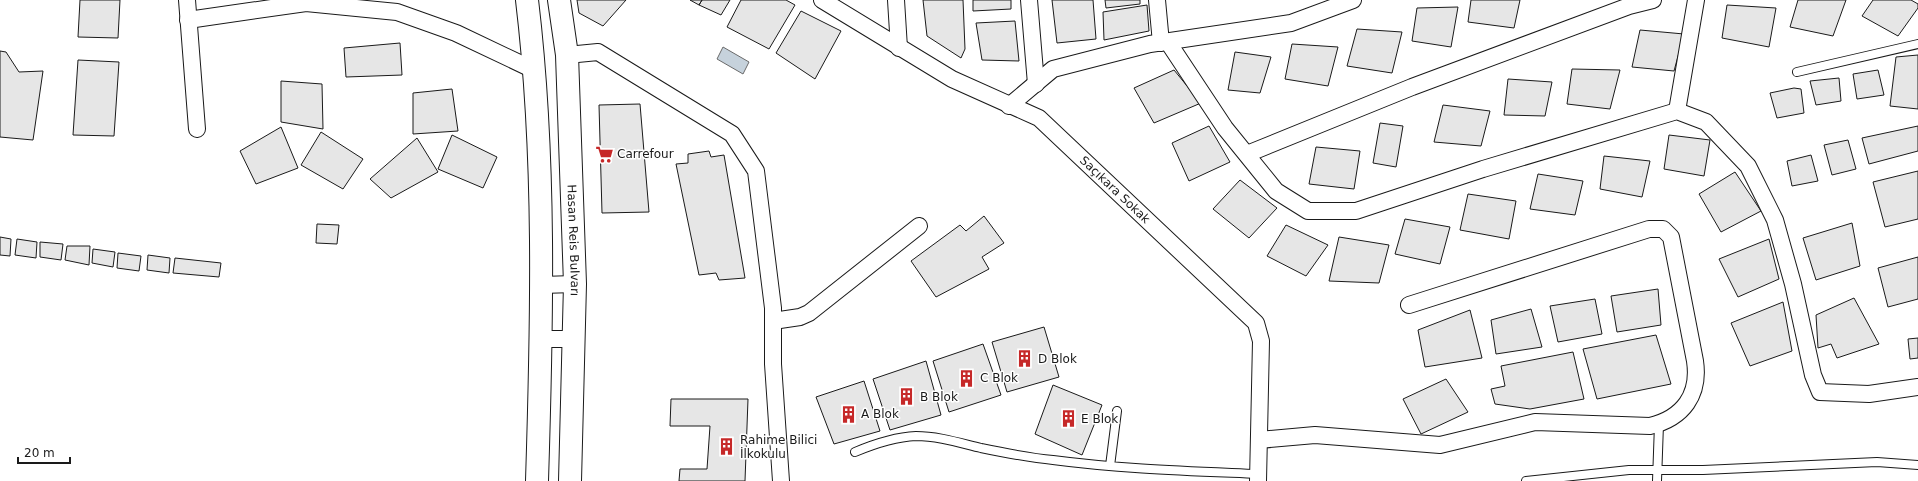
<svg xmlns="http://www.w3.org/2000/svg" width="1918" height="481" viewBox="0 0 1918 481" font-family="'DejaVu Sans',sans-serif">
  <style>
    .water { fill: #c6d2dc; stroke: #6a6a6a }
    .building { fill: #e6e6e6; stroke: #1a1a1a }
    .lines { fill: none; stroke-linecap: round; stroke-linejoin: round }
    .service-casing { stroke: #1a1a1a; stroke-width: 10 }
    .minor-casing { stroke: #1a1a1a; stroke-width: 18 }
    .secondary-casing { stroke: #1a1a1a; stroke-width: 24 }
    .service { stroke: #fff; stroke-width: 8 }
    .minor { stroke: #fff; stroke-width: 16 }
    .secondary { stroke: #fff; stroke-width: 22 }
    .labels { text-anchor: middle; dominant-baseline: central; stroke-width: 3; stroke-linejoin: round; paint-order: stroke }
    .poi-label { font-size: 12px; fill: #1a1a1a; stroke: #fff; text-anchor: start }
    .street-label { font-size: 12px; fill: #1a1a1a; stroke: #fff }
  </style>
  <rect width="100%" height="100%" fill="#fff"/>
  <path class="water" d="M723,47L749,62L743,74L717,59Z"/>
  <path class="building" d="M80,0H120L118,38L78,37Z
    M577,0H626L603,26L579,13Z
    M690,0H702L699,5Z
    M702,0H730L721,15L699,5Z
    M741,0H786L795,5L769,49L727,27Z
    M923,0H963L965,49L961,58L927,36Z
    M973,0H1011V9L973,11Z
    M1052,0H1093L1096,39L1057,43Z
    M1105,0H1140V4L1106,8Z
    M1471,0H1520L1514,28L1468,22Z
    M1798,0H1846L1833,36L1790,27Z
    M1873,0H1911L1918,4V8L1898,36L1862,16Z
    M1147,5L1149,31L1104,40L1103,12Z
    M1727,5L1776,8L1769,47L1722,38Z
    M1458,7L1451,47L1412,41L1417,8Z
    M801,11L841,31L815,79L776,53Z
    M1015,21L1019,61L982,60L976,23Z
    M1357,29L1402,32L1392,73L1347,66Z
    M1640,30L1684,34L1674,71L1632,67Z
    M400,43L402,75L346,77L344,48Z
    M1292,44L1338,47L1328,86L1285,79Z
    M0,51L6,52L19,72L43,71L33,140L0,137Z
    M1235,52L1271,57L1260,93L1228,90Z
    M1918,55V109L1890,106L1896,57Z
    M78,60L119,62L114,136L73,135Z
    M1572,69L1620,70L1610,109L1567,104Z
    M1174,70L1201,103L1154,123L1134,88Z
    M1878,70L1884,95L1857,99L1853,74Z
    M1839,78L1841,101L1816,105L1810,81Z
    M1508,79L1552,82L1545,116L1504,115Z
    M281,81L322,84L323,129L281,122Z
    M1794,88L1801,89L1804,113L1777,118L1770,93Z
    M452,89L458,131L413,134V93Z
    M640,104L649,212L602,213L599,105Z
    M1443,105L1490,111L1481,146L1434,142Z
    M1380,123L1403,126L1396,167L1373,163Z
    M1209,126L1230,162L1189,181L1172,143Z
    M1918,126V151L1869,164L1862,138Z
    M281,127L298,168L256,184L240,151Z
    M321,132L363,159L343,189L301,165Z
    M452,135L497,157L483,188L438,169Z
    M1669,135L1710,140L1704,176L1664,169Z
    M417,138L438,172L391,198L370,179Z
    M1848,140L1856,169L1832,175L1824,145Z
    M1316,147L1360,151L1354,189L1309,184Z
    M709,151L711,157L724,155L745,278L719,280L716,273L699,275L676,164L688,163V154Z
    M1811,155L1818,181L1792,186L1787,161Z
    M1604,156L1650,161L1642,197L1600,189Z
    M1918,171V219L1885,227L1873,182Z
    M1735,172L1761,211L1721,232L1699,194Z
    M1538,174L1583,181L1575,215L1530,209Z
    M1240,180L1277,208L1249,238L1213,209Z
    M1468,194L1516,201L1509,239L1460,230Z
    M984,216L1004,243L982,257L989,269L936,297L911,261L960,225L966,231Z
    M1405,219L1450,227L1440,264L1395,254Z
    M1852,223L1860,266L1816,280L1803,238Z
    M317,224L339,225L337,244L316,243Z
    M1286,225L1328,245L1306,276L1267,256Z
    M0,237L11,239L10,256L0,255Z
    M1339,237L1389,245L1379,283L1329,281Z
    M17,239L37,242L36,258L15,255Z
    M1769,239L1779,279L1738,297L1719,259Z
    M40,242L63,244L61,260L40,257Z
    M67,246H90L89,265L65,260Z
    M93,249L115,252L113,267L92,263Z
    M118,253L141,256L139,271L117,268Z
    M148,255L170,258L169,273L147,270Z
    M1918,257V299L1888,307L1878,268Z
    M175,258L221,263L219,277L173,273Z
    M1658,289L1661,325L1617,332L1611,296Z
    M1854,298L1879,344L1837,358L1831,344L1818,348L1816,315Z
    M1595,299L1602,334L1558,342L1550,306Z
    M1783,302L1792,351L1750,366L1731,323Z
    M1531,309L1542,347L1496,354L1491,320Z
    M1470,310L1482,358L1425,367L1418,330Z
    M1044,327L1059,377L1007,392L992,342Z
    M1656,335L1671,384L1597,399L1583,349Z
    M1918,338V358L1910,359L1908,339Z
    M983,344L1001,395L949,412L933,361Z
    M1573,352L1584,399L1530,409L1495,404L1491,389L1505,386L1501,366Z
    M926,361L941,415L890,430L873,379Z
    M1446,379L1468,412L1421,434L1403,399Z
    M864,381L880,431L834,444L816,397Z
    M1053,385L1102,405L1082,455L1035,434Z
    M671,399H748L745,481H679L680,469H707L710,426H670Z"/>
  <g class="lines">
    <defs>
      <path id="service" d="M1797,72L1918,44
        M855,452C874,444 894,437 916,436C938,436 960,443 981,448C1005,453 1029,458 1053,460C1121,469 1190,471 1258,474
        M1110,466L1117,411
        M1526,481L1629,470H1703L1877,462L1918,465
        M1657,481L1659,424"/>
      <g id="minor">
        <path d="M187,0L197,129"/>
        <path id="s1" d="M822,0L952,79L1039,118L1256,323L1261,341L1258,481"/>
        <path d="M896,0L899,48"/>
        <path d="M1029,0L1036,84"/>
        <path d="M1157,0L1161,43"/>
        <path d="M188,20L306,3L397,12L456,33L536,71"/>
        <path d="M1168,42L1225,128L1276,191L1308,211H1356L1483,169L1677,111L1706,122L1748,166L1775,220L1793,284L1813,375L1820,392L1869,394L1918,387"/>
        <path d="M567,55L598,52L732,134L756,171L773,308V364L781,481"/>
        <path d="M1009,106L1053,69L1150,44L1291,23L1353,0"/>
        <path d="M1677,111L1696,0"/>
        <path d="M1247,154L1412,87L1629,6L1653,0"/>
        <path d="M541,285L575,284"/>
        <path d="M773,321L800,317L809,313L919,226"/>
        <path d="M542,339H573"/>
        <path d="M1259,440L1315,435L1440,445L1535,422L1650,426C1683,418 1700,395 1695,361L1671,237L1663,229H1649L1409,305"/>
      </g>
      <g id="secondary">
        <path d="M527,0C546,158 542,322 537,481"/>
        <path id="s2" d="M559,0L567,55L575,284L570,481"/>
      </g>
    </defs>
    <use href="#service" class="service-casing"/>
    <use href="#minor" class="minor-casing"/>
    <use href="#secondary" class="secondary-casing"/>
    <use href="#service" class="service"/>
    <use href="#minor" class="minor"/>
    <use href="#secondary" class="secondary"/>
  </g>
  <defs>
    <symbol id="supermarket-bare" viewBox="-9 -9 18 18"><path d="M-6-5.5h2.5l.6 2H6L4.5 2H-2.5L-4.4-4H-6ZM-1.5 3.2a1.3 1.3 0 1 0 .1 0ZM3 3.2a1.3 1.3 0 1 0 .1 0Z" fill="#c62828" stroke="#fff" stroke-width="2.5" paint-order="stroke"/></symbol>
    <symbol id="building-bare" viewBox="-9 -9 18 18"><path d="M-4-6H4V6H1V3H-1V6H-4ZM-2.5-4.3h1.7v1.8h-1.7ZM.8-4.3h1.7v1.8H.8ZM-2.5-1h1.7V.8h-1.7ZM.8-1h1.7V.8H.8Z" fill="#c62828" stroke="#fff" stroke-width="2.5" paint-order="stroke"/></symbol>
  </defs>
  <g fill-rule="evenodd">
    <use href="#supermarket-bare" x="592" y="142" width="25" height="25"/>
    <use href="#building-bare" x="1012" y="346" width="25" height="25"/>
    <use href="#building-bare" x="954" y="366" width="25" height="25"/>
    <use href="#building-bare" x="894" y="384" width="25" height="25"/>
    <use href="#building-bare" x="836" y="402" width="25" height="25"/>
    <use href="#building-bare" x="1056" y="406" width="25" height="25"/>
    <use href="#building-bare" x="714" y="434" width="25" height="25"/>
  </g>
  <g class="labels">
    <g class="poi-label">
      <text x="617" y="154">Carrefour</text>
      <text x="1038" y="359">D Blok</text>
      <text x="980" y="378">C Blok</text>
      <text x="920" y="397">B Blok</text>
      <text x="861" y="414">A Blok</text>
      <text x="1081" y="419">E Blok</text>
      <text x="740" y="440">Rahime Bilici<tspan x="740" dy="14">İlkokulu</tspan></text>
    </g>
    <g class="street-label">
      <text stroke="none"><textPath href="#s1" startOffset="352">Saçıkara Sokak</textPath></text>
      <text stroke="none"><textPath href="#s2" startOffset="241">Hasan Reis Bulvarı</textPath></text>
    </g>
  </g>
  <path d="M18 457v6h52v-6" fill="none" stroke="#1a1a1a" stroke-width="2"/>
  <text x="24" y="457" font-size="12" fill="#1a1a1a" stroke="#ffffff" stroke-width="3" paint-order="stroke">20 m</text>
</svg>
